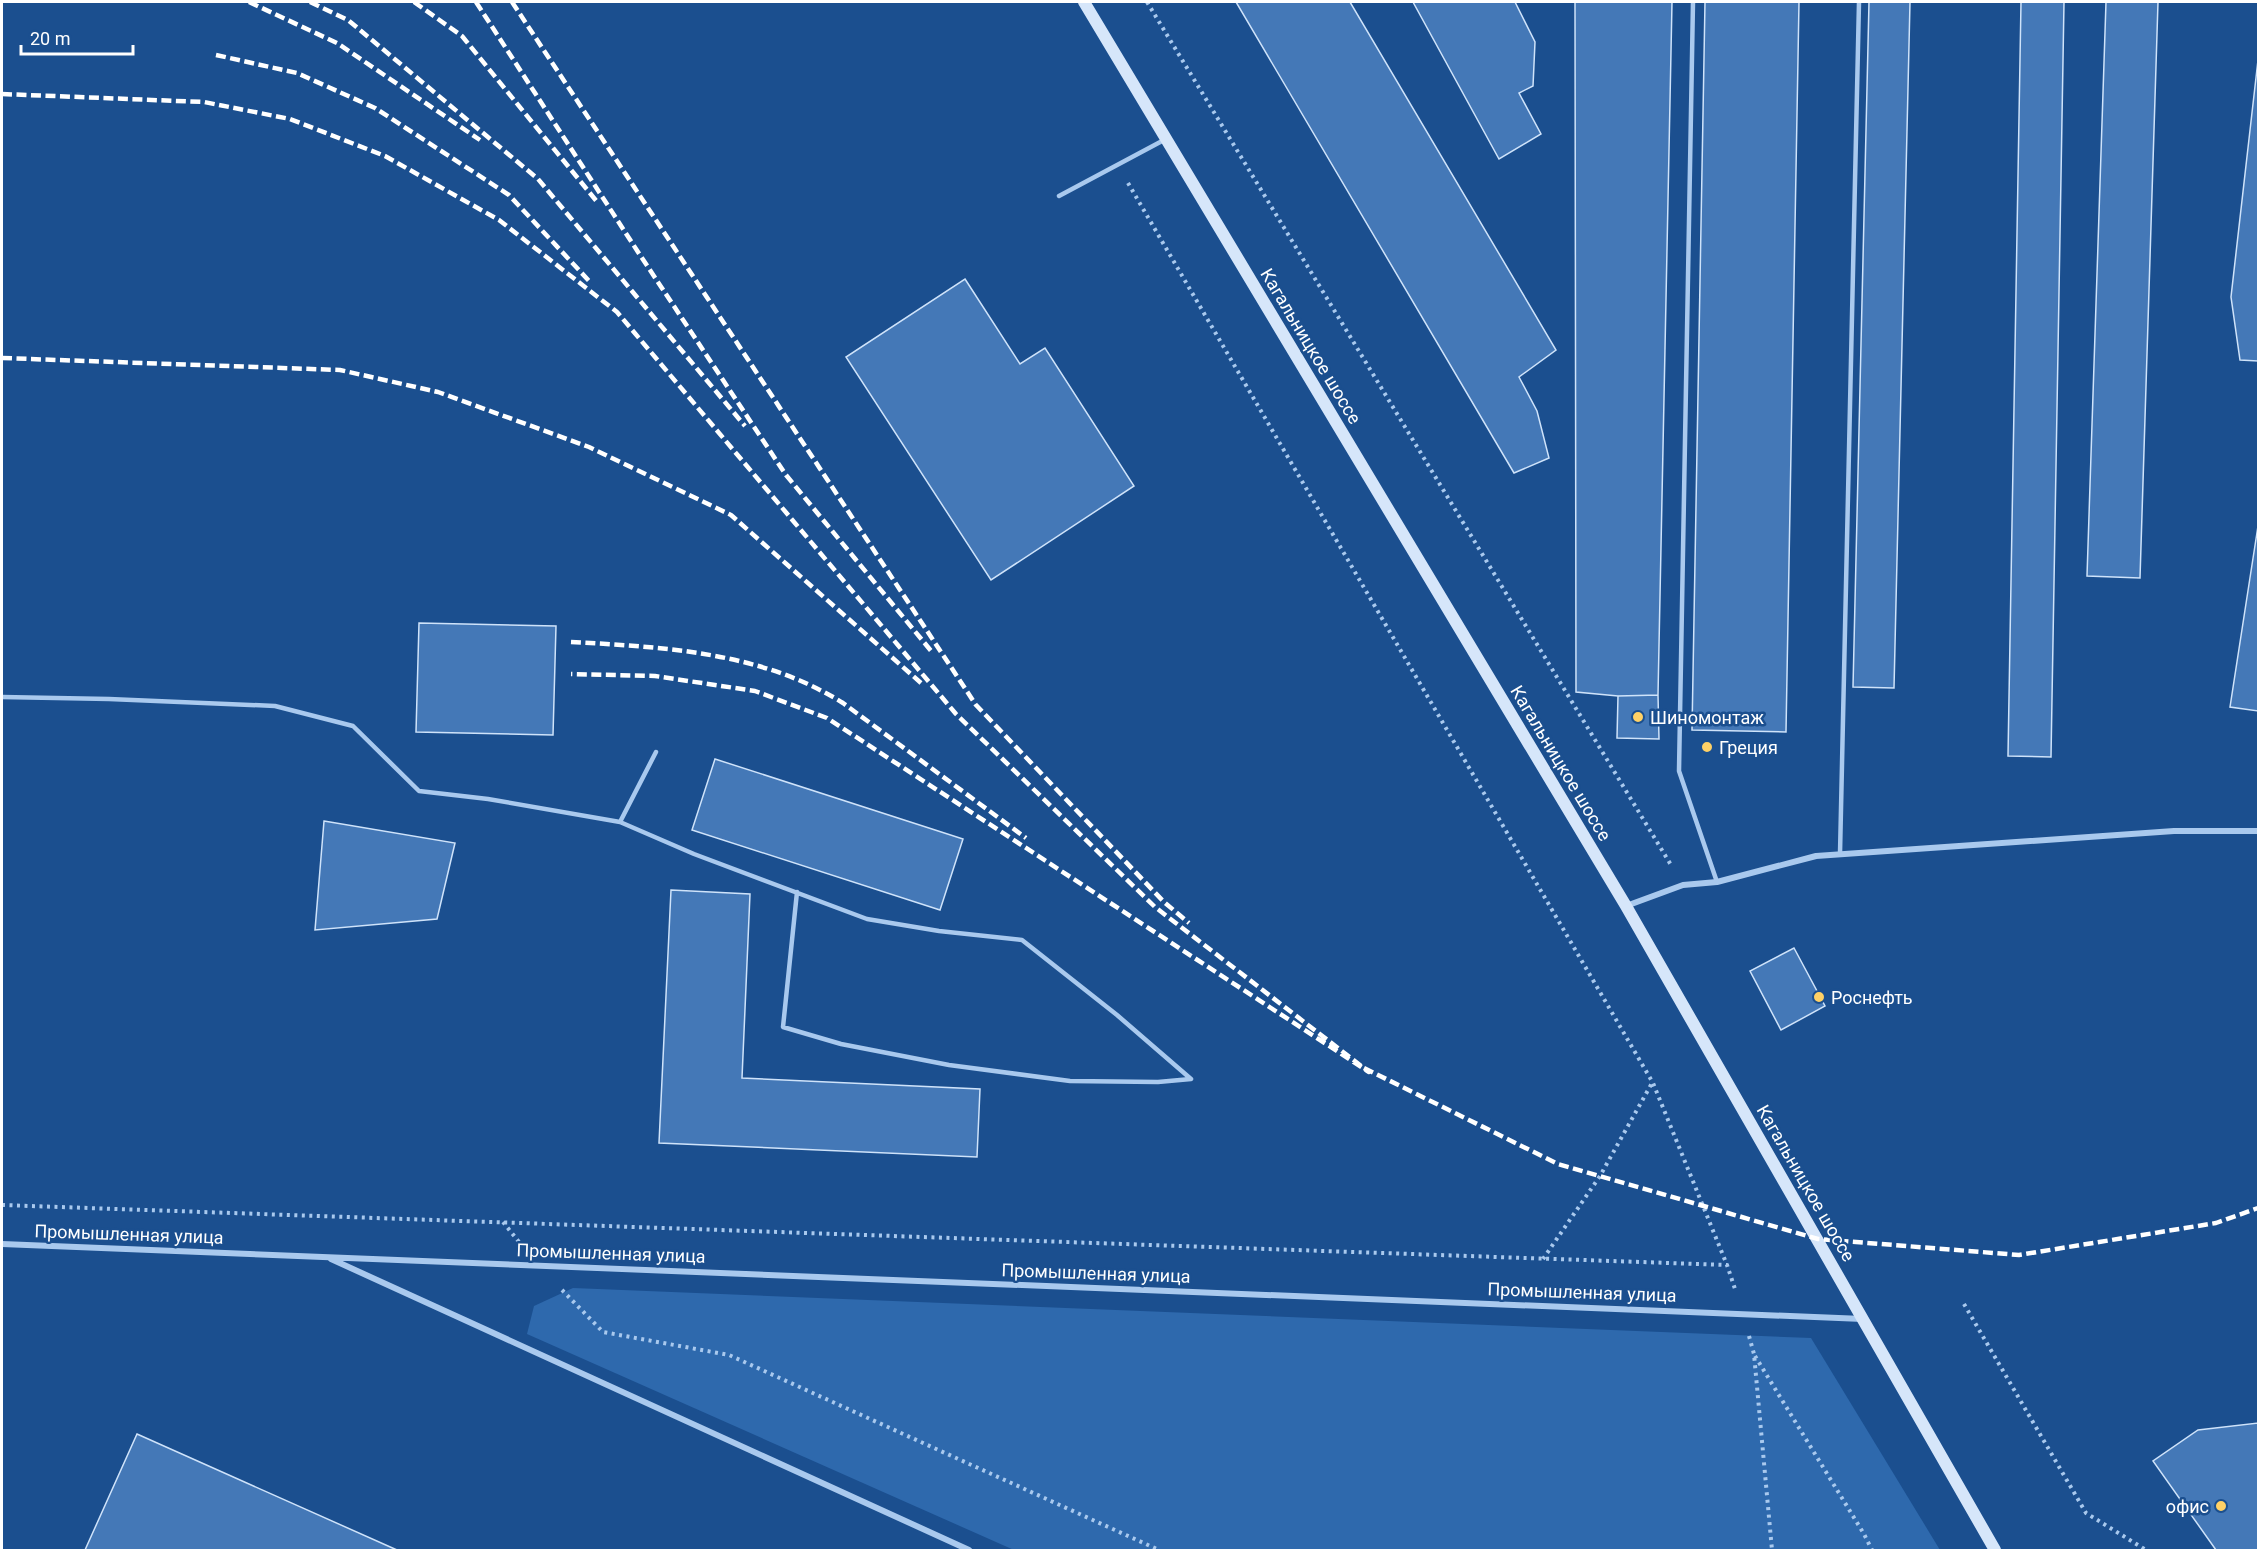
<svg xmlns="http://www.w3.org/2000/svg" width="2260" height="1552" viewBox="0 0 2260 1552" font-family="Roboto,sans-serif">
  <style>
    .green { fill: #2e69ad }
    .building { fill: #4478b7; stroke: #cfe3fa; stroke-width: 1.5 }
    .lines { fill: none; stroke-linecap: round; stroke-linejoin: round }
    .path { stroke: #a9c9ee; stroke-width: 4; stroke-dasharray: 3 4.5; stroke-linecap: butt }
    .service { stroke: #a9c9ee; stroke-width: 4.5 }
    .minor { stroke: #a9c9ee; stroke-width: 6 }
    .secondary { stroke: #d6e6fa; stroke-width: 12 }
    .rail { stroke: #fff; stroke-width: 4.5; stroke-dasharray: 10 4.5; stroke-linecap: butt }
    .poi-dot { fill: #ffd166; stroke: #1b4f8f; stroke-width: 2 }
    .labels { text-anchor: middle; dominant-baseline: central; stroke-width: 5; stroke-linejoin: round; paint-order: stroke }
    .street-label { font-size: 18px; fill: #fff; stroke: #1b4f8f }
    .poi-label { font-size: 18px; fill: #fff; stroke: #1b4f8f; text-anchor: start }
  </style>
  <rect width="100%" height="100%" fill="#1b4f8f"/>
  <path class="green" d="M573,1288L1811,1338L1940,1550H1014L527,1334L534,1306Z"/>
  <path class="building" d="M1236,2H1350L1556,350L1519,377L1537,411L1549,458L1514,473Z
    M1413,2H1515L1535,42L1533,86L1519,93L1541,134L1499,159Z
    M1575,2H1672L1658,695L1618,696L1576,692Z
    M1705,2H1799L1786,732L1692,730Z
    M1869,2H1910L1894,688L1853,687Z
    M2021,2H2064L2051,757L2008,756Z
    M2106,2H2158L2140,578L2087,576Z
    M2258,60V361L2240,360L2231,297Z
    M965,279L1020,364L1045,348L1134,486L991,580L846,357Z
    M2258,526V711L2230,707Z
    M419,623L556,626L553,735L416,732Z
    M1658,695L1659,739L1617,738L1618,696Z
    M715,759L963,839L940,910L692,830Z
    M324,821L455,843L437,919L315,930Z
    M671,890L750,894L742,1078L980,1089L977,1157L659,1143Z
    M1794,948L1825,1006L1781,1030L1750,971Z
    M2258,1423V1550H2216L2153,1461L2198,1430Z
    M137,1434L397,1550H85Z"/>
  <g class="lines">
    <path class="path" d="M1147,2L1671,865
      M1128,183L1653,1083L1727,1265
      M2,1205L1727,1265L1736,1292
      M503,1222L519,1242
      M1543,1259L1600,1176L1652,1083
      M562,1290L603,1332L729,1355L1159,1550
      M1964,1304L2086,1513L2146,1550
      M1749,1336L1754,1354L1772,1550
      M1755,1356L1864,1534L1872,1550"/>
    <path class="service" d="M1693,2L1679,771L1717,882
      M1059,196L1164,140
      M2,697L109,699L275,706L353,726L419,791L488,799L620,822
      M656,752L620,822L694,854L867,919L939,931L1022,940L1117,1015L1191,1079L1158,1082L1070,1081L949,1065L841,1044L783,1027L797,892
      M1840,854L1859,2"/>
    <path class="minor" d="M1626,906L1683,885L1717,882L1816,856L2174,831H2258
      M2,1244L1863,1319
      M331,1259L969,1550"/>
    <path class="secondary" d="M1084,2L1626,906L1995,1550"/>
    <path class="rail" d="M249,2L337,43L480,140
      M310,2L348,20L538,179L745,426
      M414,2L462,36L598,203
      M476,2L638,252L786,475L932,652
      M512,2L976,705L1164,902L1189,923
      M216,55L297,73L375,108L509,195L591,283
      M2,94L204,102L290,119L385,156L499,220L617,312L956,714L1155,907L1369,1072L827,718L755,691L655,676L571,674
      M2,358L340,370L438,392L589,447L731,515L921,683
      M571,642C664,647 762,652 843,703L1026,838
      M1364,1068L1558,1164L1818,1239L2019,1255L2216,1223L2258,1208"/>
  </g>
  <g class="poi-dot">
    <circle cx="1638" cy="717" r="6"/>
    <circle cx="1707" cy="747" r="6"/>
    <circle cx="1819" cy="997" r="6"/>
    <circle cx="2221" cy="1506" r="6"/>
  </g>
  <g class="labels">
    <g class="street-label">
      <text transform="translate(1311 346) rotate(59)">Кагальницкое шоссе</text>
      <text transform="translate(1561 763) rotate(59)">Кагальницкое шоссе</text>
      <text transform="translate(1806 1183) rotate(60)">Кагальницкое шоссе</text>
      <text transform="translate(129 1234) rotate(2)">Промышленная улица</text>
      <text transform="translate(611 1253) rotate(2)">Промышленная улица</text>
      <text transform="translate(1096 1273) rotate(2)">Промышленная улица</text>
      <text transform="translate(1582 1292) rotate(2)">Промышленная улица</text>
    </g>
    <g class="poi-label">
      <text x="1650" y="717">Шиномонтаж</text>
      <text x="1719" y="747">Греция</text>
      <text x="1831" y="997">Роснефть</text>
      <text x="2209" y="1506" text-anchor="end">офис</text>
    </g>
  </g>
  <rect width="2260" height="1552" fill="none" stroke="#ffffff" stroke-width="6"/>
  <path d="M21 45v9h112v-9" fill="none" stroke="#ffffff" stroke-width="3"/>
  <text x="30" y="45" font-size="18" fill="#ffffff" stroke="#1b4f8f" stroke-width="4.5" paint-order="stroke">20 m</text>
</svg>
